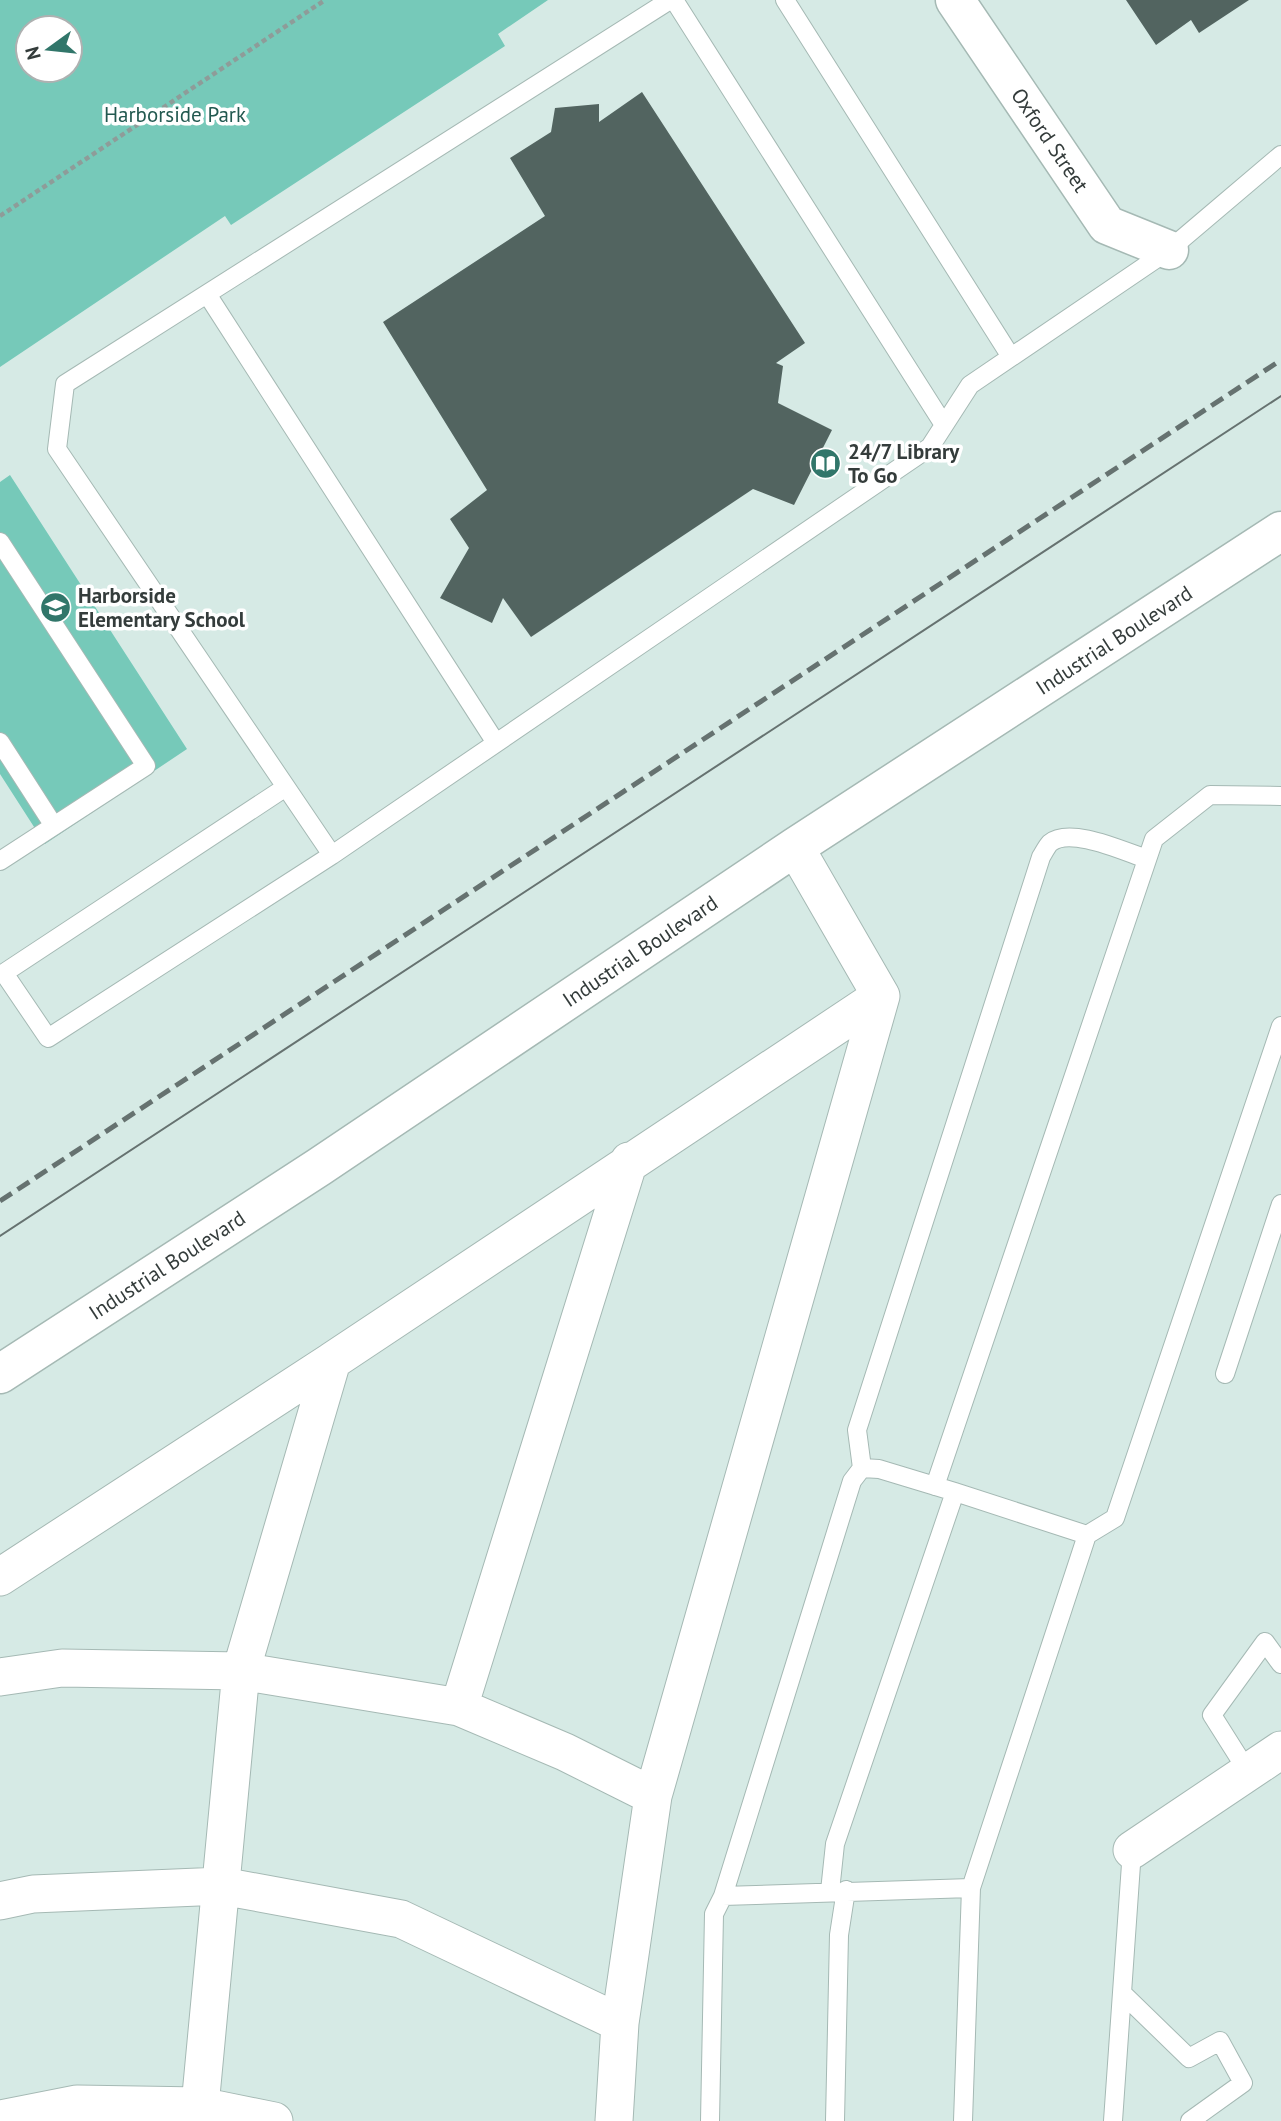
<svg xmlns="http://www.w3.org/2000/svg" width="1281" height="2121" viewBox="0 0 1281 2121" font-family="'PT Sans',sans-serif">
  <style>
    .green { fill: #76c9b9; fill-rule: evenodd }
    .building { fill: #526460 }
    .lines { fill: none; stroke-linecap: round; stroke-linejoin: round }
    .service-casing { stroke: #a5b9b4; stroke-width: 20 }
    .minor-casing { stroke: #a5b9b4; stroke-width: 39 }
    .tertiary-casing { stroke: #a5b9b4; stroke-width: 41 }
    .secondary-casing { stroke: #a5b9b4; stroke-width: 41 }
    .path { stroke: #8e9c99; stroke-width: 4.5; stroke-dasharray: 5 3.5; stroke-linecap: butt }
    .service { stroke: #fff; stroke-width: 18 }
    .minor { stroke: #fff; stroke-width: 37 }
    .tertiary { stroke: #fff; stroke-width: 38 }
    .secondary { stroke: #fff; stroke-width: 38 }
    .tram { stroke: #667270; stroke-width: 2 }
    .rail { stroke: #667270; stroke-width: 5; stroke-dasharray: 14 7; stroke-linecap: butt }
    .labels { text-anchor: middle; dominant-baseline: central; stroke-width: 7; stroke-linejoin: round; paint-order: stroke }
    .park-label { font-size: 21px; fill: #235950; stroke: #fff }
    .street-label { font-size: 21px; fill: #343c3b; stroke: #fff }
    .poi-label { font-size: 21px; font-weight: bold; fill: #343c3b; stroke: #fff; text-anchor: start }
  </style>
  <rect width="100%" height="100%" fill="#d6eae5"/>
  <path class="green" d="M0,0H548L498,34L505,46L231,225L225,216L0,367ZM28,28H70V70H28Z
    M10,475L187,749L45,844L0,774V482Z"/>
  <path class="building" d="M1126,0H1249L1199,33L1191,20L1156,45Z
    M642,92L805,343L776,363L783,366L778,403L832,430L794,505L753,489L531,637L503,598L492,623L440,598L469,548L450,519L487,490L383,322L545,216L510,158L551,132L555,108L599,104V122Z"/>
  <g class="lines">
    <defs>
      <path id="service" d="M674,0L944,425
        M785,0L1011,357
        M207,294L496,743
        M0,542L146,766L0,861
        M0,742L54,826
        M286,787L4,973L48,1038L332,855L57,449L65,384L670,0
        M332,855L930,447L970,385L1169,250L1281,155
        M1225,1374L1281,1204
        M862,1468L857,1430L1041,857C1044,852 1047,846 1050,843C1070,826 1125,852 1147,859
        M935,1486L1154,839L1210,795L1281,796
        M1248,1772L1212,1715L1265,1642L1281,1664
        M830,1891L835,1844L955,1492
        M723,1896L852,1481L862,1468L879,1469L955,1492L1087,1535
        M1122,1993L1189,2058L1220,2041L1243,2083L1190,2121
        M710,2121L714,1914L723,1896L971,1888
        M835,2121L839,1935L846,1890
        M963,2121L971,1888L1087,1535L1115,1518L1281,1026
        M1113,2121L1132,1850"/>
      <path id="minor" d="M0,1577L332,1361
        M0,1677L62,1668L241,1671L459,1707L565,1752L653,1796
        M459,1707L629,1161
        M1132,1850L1281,1750
        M0,1901L33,1894L222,1886L401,1919L620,2023
        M200,2106L241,1671L332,1361L881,996
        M0,2119L77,2104L200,2106L274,2121
        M614,2121L620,2023L653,1796L881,996L795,847"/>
      <path id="tertiary" d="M955,0L1107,225L1169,250"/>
      <path id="secondary" d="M0,1374L319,1167L795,847L1281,531"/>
    </defs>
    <use href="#service" class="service-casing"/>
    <use href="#minor" class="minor-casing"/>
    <use href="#tertiary" class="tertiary-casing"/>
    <use href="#secondary" class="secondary-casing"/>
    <path class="path" d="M0,216L325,0"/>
    <use href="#service" class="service"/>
    <use href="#minor" class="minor"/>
    <use href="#tertiary" class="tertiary"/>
    <use href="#secondary" class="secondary"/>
    <path class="tram" d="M0,1236L1281,396"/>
    <path class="rail" d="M0,1201L1281,360"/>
  </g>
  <defs>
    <symbol id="library-disc" viewBox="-11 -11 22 22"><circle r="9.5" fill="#31766a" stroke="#fff"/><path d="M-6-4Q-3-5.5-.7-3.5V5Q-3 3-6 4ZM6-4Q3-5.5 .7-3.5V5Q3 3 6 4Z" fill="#fff"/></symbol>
    <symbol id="school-disc" viewBox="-11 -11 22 22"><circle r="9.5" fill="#31766a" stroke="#fff"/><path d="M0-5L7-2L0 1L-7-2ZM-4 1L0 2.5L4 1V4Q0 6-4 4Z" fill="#fff"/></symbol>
  </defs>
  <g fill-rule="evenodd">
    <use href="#library-disc" x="808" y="446" width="35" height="35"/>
    <use href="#school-disc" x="38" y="590" width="35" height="35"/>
  </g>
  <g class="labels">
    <g class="park-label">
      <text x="175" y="114">Harborside Park</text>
    </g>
    <g class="street-label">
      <text transform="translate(1050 140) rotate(56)">Oxford Street</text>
      <text transform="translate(1114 640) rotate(-33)">Industrial Boulevard</text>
      <text transform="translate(640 951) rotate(-34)">Industrial Boulevard</text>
      <text transform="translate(167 1265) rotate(-33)">Industrial Boulevard</text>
    </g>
    <g class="poi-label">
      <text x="848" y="451">24/7 Library<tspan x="848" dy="24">To Go</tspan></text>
      <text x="78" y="595">Harborside<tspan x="78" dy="24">Elementary School</tspan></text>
    </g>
  </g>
  <g transform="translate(49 49) rotate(255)"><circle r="33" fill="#ffffff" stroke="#aeb1b1" stroke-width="2"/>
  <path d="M0-5L12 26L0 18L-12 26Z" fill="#31766a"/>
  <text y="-10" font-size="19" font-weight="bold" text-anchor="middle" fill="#343c3b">N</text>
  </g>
</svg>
